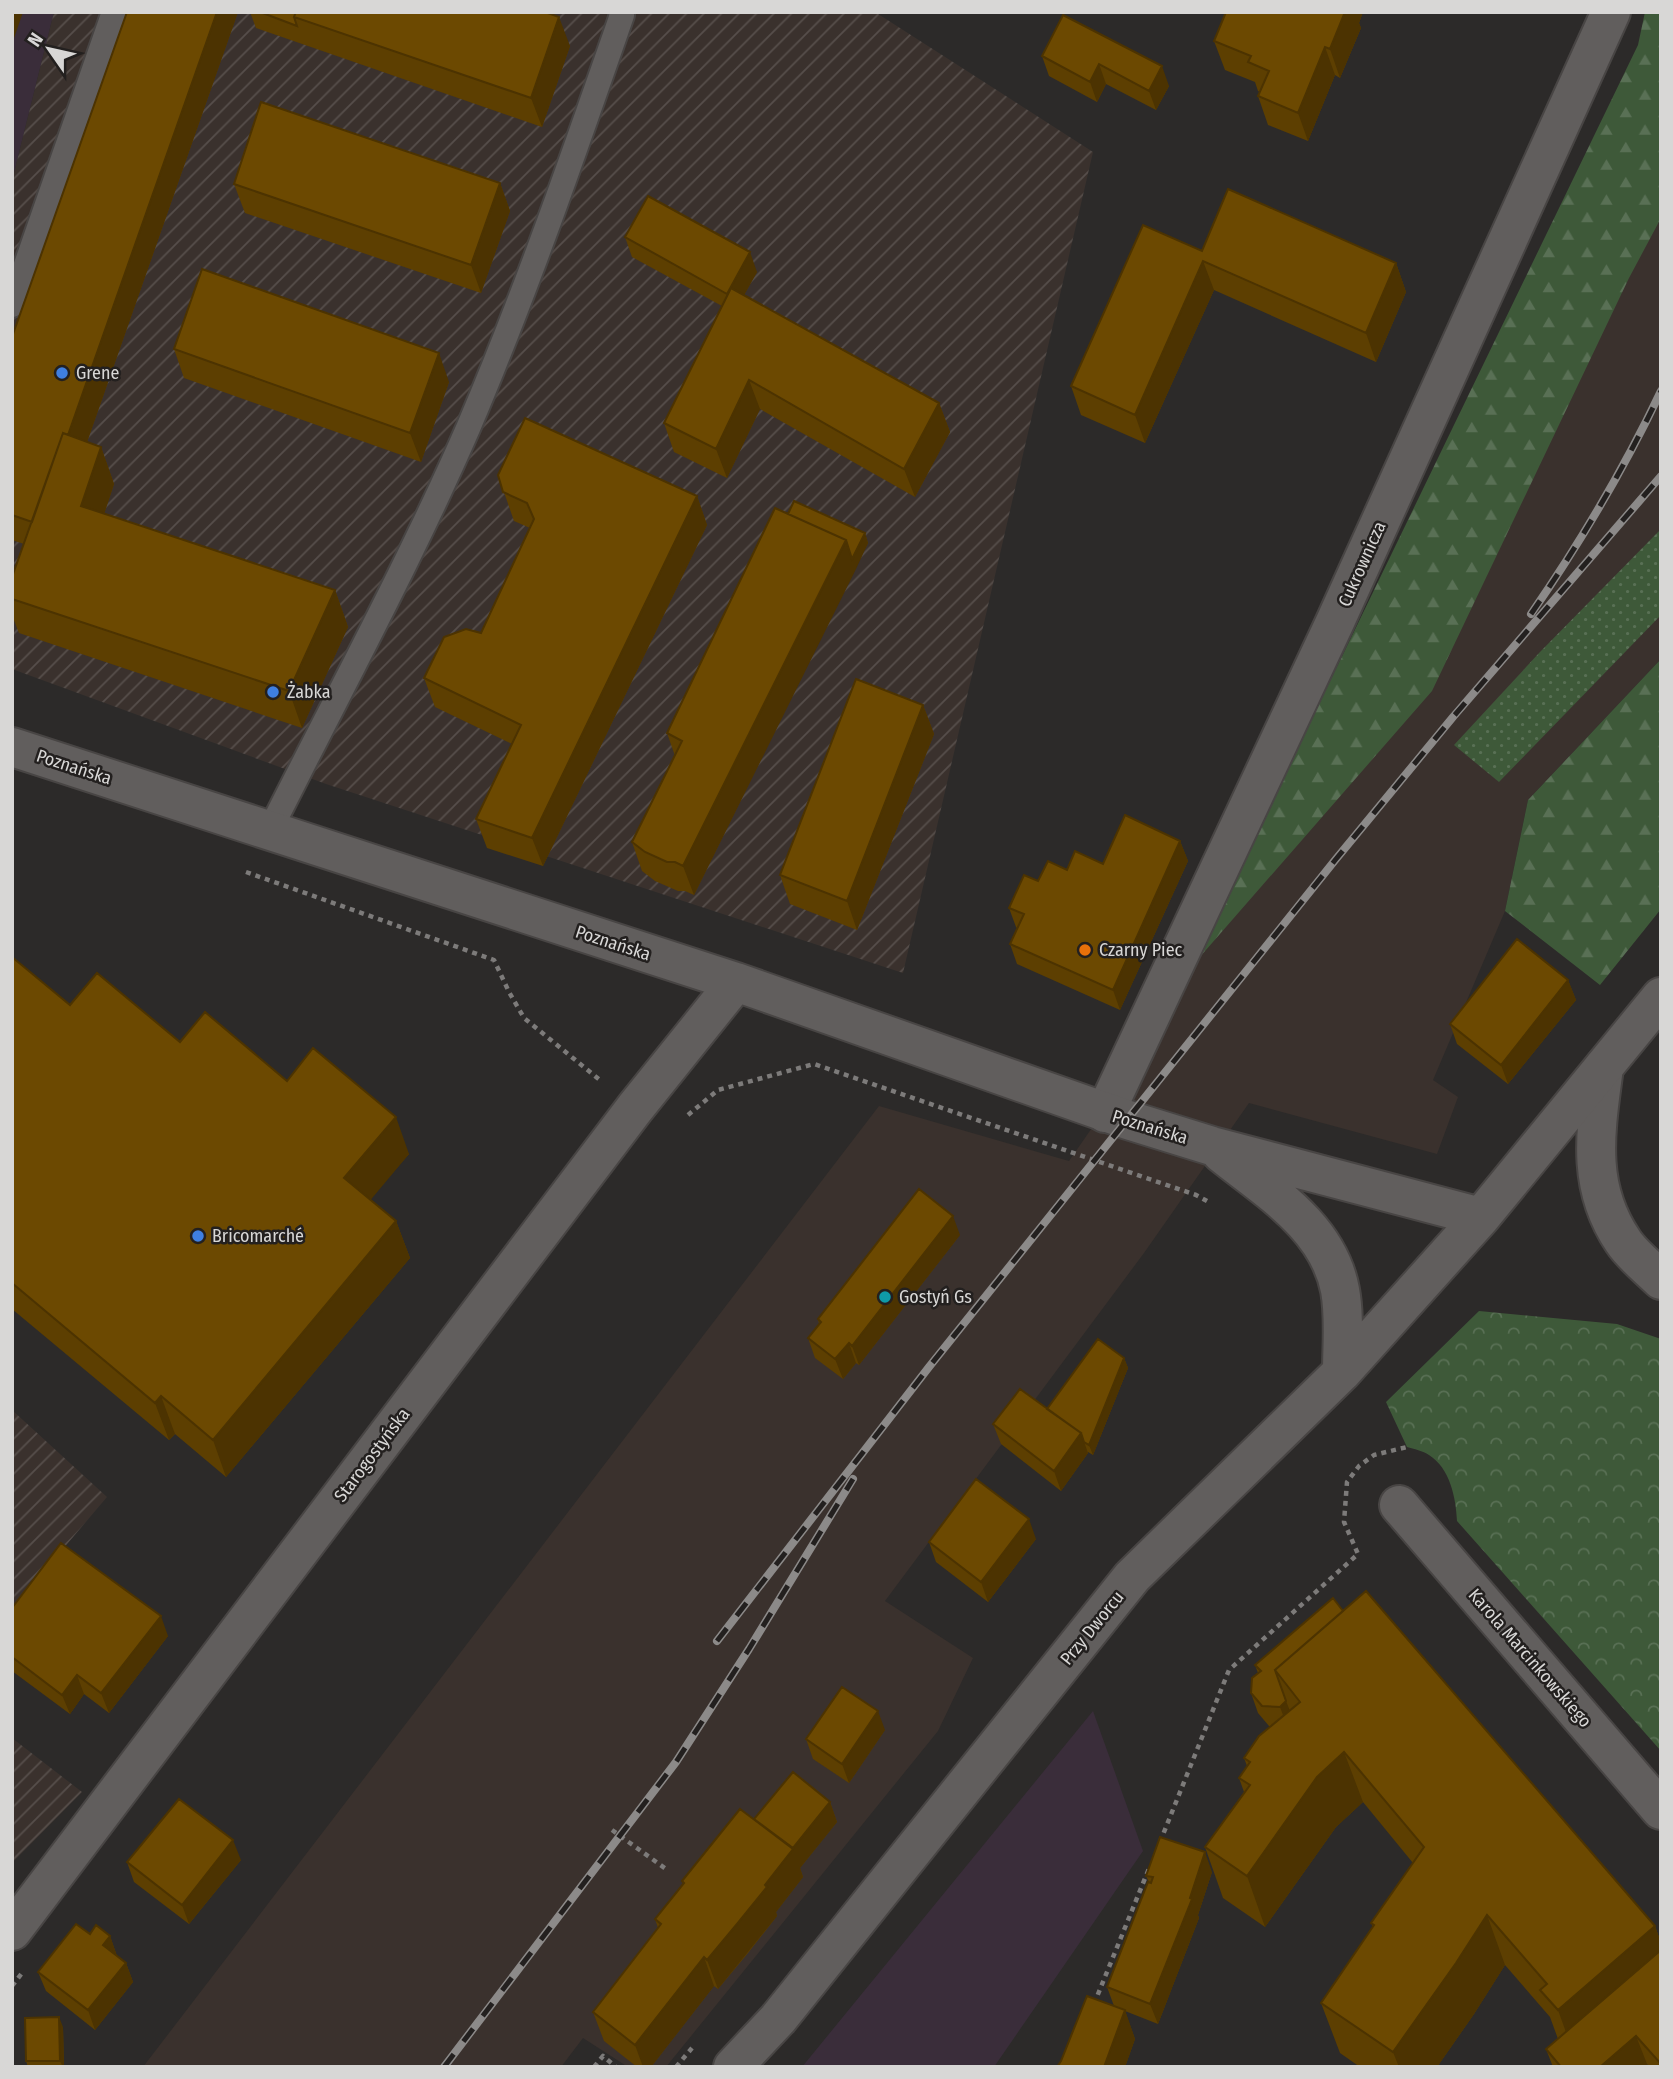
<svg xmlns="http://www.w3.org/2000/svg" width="1673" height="2079" viewBox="0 0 1673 2079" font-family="'Fira Sans Condensed',sans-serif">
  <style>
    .commercial { fill: #3a2d3a }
    .industrial { fill: url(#industrial-furrows) }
    .built { fill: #3a312d }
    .grass { fill: url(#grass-dots) }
    .forest { fill: url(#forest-firs) }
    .park { fill: url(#park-crowns) }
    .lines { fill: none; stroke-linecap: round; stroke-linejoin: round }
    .service-casing { stroke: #484544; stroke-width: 28 }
    .minor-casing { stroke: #484544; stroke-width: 42 }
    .tertiary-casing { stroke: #484544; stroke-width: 42 }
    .path { stroke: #7d7b7a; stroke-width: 4.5; stroke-dasharray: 5 5; stroke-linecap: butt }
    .service { stroke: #615e5d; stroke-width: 24 }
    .minor { stroke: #615e5d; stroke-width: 38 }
    .tertiary { stroke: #615e5d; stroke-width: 38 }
    .rail-casing { stroke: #8c8a89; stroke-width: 8 }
    .rail { stroke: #23201f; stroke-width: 5; stroke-dasharray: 16; stroke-linecap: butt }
    .wall { fill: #5d3f01 }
    .shaded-wall { fill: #4c3301 }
    .building { fill: #6c4901; stroke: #4c3301; stroke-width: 2 }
    .shop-dot { fill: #3f7fe0; stroke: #23201f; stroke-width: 2.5 }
    .food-dot { fill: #e8710a; stroke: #23201f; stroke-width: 2.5 }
    .culture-dot { fill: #0f9aa8; stroke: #23201f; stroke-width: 2.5 }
    .labels { text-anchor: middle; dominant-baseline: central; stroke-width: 5; stroke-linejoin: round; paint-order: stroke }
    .poi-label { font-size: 18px; fill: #d8d7d6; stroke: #23201f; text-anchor: start }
    .street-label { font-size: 18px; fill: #d8d7d6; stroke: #23201f }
  </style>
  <defs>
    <pattern id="industrial-furrows" width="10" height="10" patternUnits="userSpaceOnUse" patternTransform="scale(1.75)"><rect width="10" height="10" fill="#3a312d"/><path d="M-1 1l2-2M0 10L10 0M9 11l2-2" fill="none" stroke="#564e4b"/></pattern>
    <pattern id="grass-dots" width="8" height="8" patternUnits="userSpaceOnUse" patternTransform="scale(1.75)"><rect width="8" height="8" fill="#3e5939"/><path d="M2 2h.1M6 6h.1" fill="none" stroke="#597055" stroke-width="1.8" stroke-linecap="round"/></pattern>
    <pattern id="forest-firs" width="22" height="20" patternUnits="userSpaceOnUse" patternTransform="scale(1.75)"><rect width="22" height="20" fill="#3e5939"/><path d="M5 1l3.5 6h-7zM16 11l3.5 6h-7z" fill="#597055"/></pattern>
    <pattern id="park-crowns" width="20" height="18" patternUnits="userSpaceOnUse" patternTransform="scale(1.75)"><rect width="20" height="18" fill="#3e5939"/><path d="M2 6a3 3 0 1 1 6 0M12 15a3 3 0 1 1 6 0" fill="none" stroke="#597055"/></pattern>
  </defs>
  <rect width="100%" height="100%" fill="#2c2a29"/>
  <path class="commercial" d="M12,12H54L12,181Z
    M1093,1711L1143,1851L994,2067H802Z"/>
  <path class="industrial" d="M54,12H875L1093,152L903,973L326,784L12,669V181Z
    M12,1410L107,1497L12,1609Z
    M12,1738L82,1792L12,1863Z"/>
  <path class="built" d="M1661,44V659L1528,800L1505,911L1433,1080L1458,1097L1437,1154L1249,1103L1144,1253L885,1601L973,1658L938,1731L666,2067H628L583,2038L561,2067H143L879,1106L1069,1161L1146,1050Z"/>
  <path class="grass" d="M1661,529V615L1499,782L1454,745L1540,652Z"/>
  <path class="forest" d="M1645,12H1661V218L1629,278L1432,691L1192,966L1638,45Z
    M1661,659V909L1600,985L1505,911L1528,800Z"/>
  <path class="park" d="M1479,1311L1617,1324L1661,1339V1751L1457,1521C1456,1498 1450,1468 1429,1455C1423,1451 1414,1449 1407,1447L1386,1402Z"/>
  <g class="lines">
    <defs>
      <path id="service" d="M12,305L114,12
        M270,830C337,696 409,564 469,426C526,292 574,153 622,15L621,12"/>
      <path id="minor" d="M1604,1067C1596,1129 1585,1185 1623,1241C1632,1255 1649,1268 1661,1280
        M1105,1113L1335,622L1611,12
        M1399,1505L1661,1810"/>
      <path id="tertiary" d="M12,747L736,982L1128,1120L1212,1146L1481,1217
        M1221,1153C1268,1191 1328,1226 1340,1290C1345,1317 1342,1344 1342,1372
        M12,1931L635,1108L736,982
        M733,2067L778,2019L1132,1577L1342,1372L1481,1217L1661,997"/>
    </defs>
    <use href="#service" class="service-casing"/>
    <use href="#minor" class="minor-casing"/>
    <use href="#tertiary" class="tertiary-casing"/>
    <path class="path" d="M246,872L494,960L509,992L524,1018L601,1081
      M688,1115L718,1090L814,1064L1196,1195L1207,1201
      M612,1830L666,1869
      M1160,1842L1229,1670L1358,1554L1344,1522L1347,1482L1359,1466L1374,1455L1407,1447
      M12,1986L22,1973
      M1094,2004L1150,1866
      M594,2067L603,2056L616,2067
      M676,2067L692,2048"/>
    <use href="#service" class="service"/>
    <use href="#minor" class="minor"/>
    <use href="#tertiary" class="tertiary"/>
    <defs>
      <path id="rail" d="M1531,614C1580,543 1624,469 1661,391
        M717,1641L929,1367L1336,859L1453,717L1661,476
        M444,2067L676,1762L749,1649L853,1479"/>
    </defs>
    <use href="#rail" class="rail-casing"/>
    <use href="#rail" class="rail"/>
  </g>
  <path class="wall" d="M127,12H238L87,442L101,447L114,484L104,514L335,590L348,627L302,728L19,633L12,615V577L24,544L12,540V337Z
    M250,12H545L570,46L542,127L256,28Z
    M1222,12H1363L1359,23L1361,28L1340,78L1335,75L1308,141L1268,125L1258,96L1260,92L1258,91L1255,82L1225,70L1214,41L1226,14Z
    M1063,15L1169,86L1156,110L1106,84L1097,102L1049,76L1042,56Z
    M500,183L510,211L481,293L245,213L234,184Z
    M625,237L757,272L744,295L939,403L950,432L915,497L760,409L727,478L674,452L664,423L722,306L632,257Z
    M1202,251L1396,263L1406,292L1376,362L1214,290L1145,443L1081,415L1071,386Z
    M174,349L449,382L421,462L184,378Z
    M498,475L697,496L707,525L543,866L487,848L476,819L512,744L435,707L424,678L481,633L530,528L514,521Z
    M788,514L865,533L868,543L694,895L685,891H678L655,881L642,871L632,842L675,756L667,733Z
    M923,705L934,734L857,930L790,904L780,875Z
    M1180,841L1188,861L1120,1010L1017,964L1010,944L1017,928L1016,927L1009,908L1038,881L1067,870L1103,864Z
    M12,957L70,1005L180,1042L287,1081L409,1154L370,1199L396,1221L410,1258L226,1477L175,1434L169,1440L12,1309Z
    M1568,980L1576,1000L1508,1084L1457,1044L1450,1024Z
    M960,1235L859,1365L856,1363L843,1379L815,1358L808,1338L819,1324L818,1319Z
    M1124,1358L1128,1368L1093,1455L1088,1452V1453L1061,1491L1001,1444L993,1424L1047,1409Z
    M1036,1539L988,1602L936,1562L929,1542Z
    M12,1608L168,1636L109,1713L84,1694L70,1714L12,1671Z
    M1343,1611L1655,1926L1661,1943V2067H1649L1647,2064L1644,2067H1553L1546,2049L1558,2039L1550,2017L1505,1965L1474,2014L1437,2067H1360L1340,2053L1321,2003L1373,1927L1371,1923L1413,1863L1363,1802L1336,1827L1265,1927L1223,1898L1205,1847L1244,1792L1239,1778L1247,1766L1244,1758L1271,1726H1269L1258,1713L1251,1693L1258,1673L1255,1665Z
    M885,1730L849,1783L813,1759L806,1739Z
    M830,1802L837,1822L800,1868L803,1877L776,1912L777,1916L748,1953L718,1989L714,1986L651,2067H637L604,2041L593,2012L658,1928L655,1919L683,1884L682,1881L754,1819Z
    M241,1860L189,1924L134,1882L127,1862Z
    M1212,1872L1198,1915L1199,1918L1158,2024L1125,2011L1135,2039L1125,2067H1057L1114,2006L1107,1987L1149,1882L1146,1876Z
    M90,1934L110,1936L117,1956L126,1963L133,1982L95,2030L46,1991L38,1972Z
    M63,2027L64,2067H28L26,2061Z"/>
  <path class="shaded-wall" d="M12,12H23L12,44Z
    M217,12H238L48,553L37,524Z
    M1345,12H1363L1359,23L1361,28L1340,78L1330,49Z
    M559,17L570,46L542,127L531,98Z
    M1325,47L1335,75L1308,141L1298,113Z
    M1099,64L1106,84L1097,102L1090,82Z
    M1162,66L1169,86L1156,110L1149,91Z
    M500,183L510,211L481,293L471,265Z
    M750,252L757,272L734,313L727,294Z
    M1203,261L1214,290L1145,443L1135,415Z
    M1396,263L1406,292L1376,362L1366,333Z
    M439,353L449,382L421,462L410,433Z
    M749,380L760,409L727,478L716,449Z
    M939,403L950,432L915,497L904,469Z
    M101,447L114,484L94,544L81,506Z
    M697,496L707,525L543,866L532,838Z
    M865,533L868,543L856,569L694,895L683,866L846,540Z
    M335,590L348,627L302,728L289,691Z
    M923,705L934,734L857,930L847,901Z
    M1180,841L1188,861L1120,1010L1113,990Z
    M1568,980L1576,1000L1508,1084L1501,1065Z
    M396,1117L409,1154L358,1215L344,1178Z
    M953,1216L960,1235L859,1365L852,1346Z
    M396,1221L410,1258L226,1477L213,1440Z
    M849,1343L856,1363L843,1379L835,1359Z
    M1124,1358L1128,1368L1093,1455L1089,1445Z
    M161,1396L175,1434L169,1440L155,1403Z
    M1081,1433L1088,1453L1061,1491L1054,1471Z
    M1029,1519L1036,1539L988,1602L981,1582Z
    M161,1616L168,1636L109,1713L101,1693Z
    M77,1675L84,1694L70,1714L62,1695Z
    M1286,1701L1294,1721L1287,1726L1280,1707Z
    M878,1711L885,1730L849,1783L842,1764Z
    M1344,1752L1363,1802L1336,1827L1265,1927L1247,1876L1317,1777Z
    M830,1802L837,1822L800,1868L803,1877L776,1912L777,1916L718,1989L707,1960L790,1852Z
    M233,1840L241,1860L189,1924L182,1905Z
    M1205,1852L1212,1872L1198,1915L1199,1918L1158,2024L1150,2004L1190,1898Z
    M1487,1915L1505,1965L1474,2014L1437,2067H1399L1393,2052Z
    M1655,1926L1661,1943V1988L1576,2060L1558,2010Z
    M110,1936L117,1956L103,1945Z
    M704,1957L714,1986L651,2067H643L635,2045Z
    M126,1963L133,1982L95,2030L88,2010Z
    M1125,2010L1135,2039L1125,2067H1104Z
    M59,2017L63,2027L64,2067H63L60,2061Z
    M1636,2036L1647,2064L1644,2067H1600Z"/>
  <path class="building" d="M127,12H217L68,435L63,433L32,522L12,515V337Z
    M260,12H296L294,17L297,26Z
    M296,12H545L559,17L531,98L294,17Z
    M1226,12H1345L1330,49L1325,47L1298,113L1258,96L1269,71L1248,62L1251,56L1214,41Z
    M1063,15L1162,66L1149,91L1099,64L1090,82L1042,56Z
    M261,102L500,183L471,265L234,184Z
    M1228,189L1396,263L1366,333L1203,261L1135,415L1071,386L1143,225L1202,251Z
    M648,196L750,252L727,294L625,237Z
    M202,269L439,353L410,433L174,349Z
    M731,288L939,403L904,469L749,380L716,449L664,423Z
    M525,418L697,496L532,838L476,819L521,725L424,678L444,637L466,629L481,633L534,519L527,503L503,492L498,475Z
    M63,433L101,447L81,506L335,590L289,691L12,599V577Z
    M794,501L865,533L852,559L846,540L788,514Z
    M775,508L846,540L683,866L675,862H667L645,852L632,842L682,741L667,733Z
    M856,679L923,705L847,901L780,875Z
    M1125,815L1180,841L1113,990L1010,944L1024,914L1009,908L1024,875L1038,881L1048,861L1067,870L1075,851L1103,864Z
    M1517,939L1568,980L1501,1065L1450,1024Z
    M12,957L70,1005L97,973L180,1042L205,1012L287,1081L313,1048L396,1117L344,1178L396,1221L213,1440L161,1396L155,1403L12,1283Z
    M919,1189L953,1216L852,1346L849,1343L835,1359L808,1338L821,1322L818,1319Z
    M1098,1339L1124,1358L1089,1445L1084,1442L1081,1433L1047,1409Z
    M1020,1389L1081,1433L1054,1471L993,1424Z
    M976,1479L1029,1519L981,1582L929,1542Z
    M61,1543L161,1616L101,1693L77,1675L62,1695L12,1657V1608Z
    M1366,1591L1655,1926L1558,2010L1540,1990L1547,1984L1487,1915L1456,1963L1393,2052L1321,2003L1374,1925L1371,1923L1424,1847L1344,1752L1317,1777L1247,1876L1205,1847L1250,1785L1239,1778L1250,1762L1244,1758L1259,1736L1300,1702L1275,1670Z
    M1333,1598L1343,1611L1275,1670L1286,1701L1280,1707L1262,1706L1251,1693L1252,1678L1261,1671L1255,1665Z
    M842,1687L878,1711L842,1764L806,1739Z
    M793,1772L830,1802L793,1848L754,1819Z
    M179,1799L233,1840L182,1905L127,1862Z
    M740,1809L793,1849L765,1885L767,1887L737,1924L707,1960L704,1957L635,2045L593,2012L661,1924L655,1919L684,1883L682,1881Z
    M1160,1837L1205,1852L1190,1898L1192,1899L1150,2004L1107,1987L1148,1882L1151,1883L1153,1877L1146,1876Z
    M76,1924L90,1934L96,1925L110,1936L103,1945L126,1963L88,2010L38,1972Z
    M1661,1950V2064L1636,2036L1600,2067H1561L1546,2049Z
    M1087,1996L1125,2010L1104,2067H1057L1061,2061Z
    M59,2017L60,2061H26L25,2018Z"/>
  <g class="shop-dot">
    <circle cx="62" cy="373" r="7"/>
    <circle cx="273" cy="692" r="7"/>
    <circle cx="198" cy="1236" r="7"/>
  </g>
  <circle class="food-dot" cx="1085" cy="950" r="7"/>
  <circle class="culture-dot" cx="885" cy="1297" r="7"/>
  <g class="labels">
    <g class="poi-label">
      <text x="76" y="373">Grene</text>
      <text x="287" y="692">Żabka</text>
      <text x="1099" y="950">Czarny Piec</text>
      <text x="212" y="1236">Bricomarché</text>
      <text x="899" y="1297">Gostyń Gs</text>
    </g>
    <g class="street-label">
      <text transform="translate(1362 564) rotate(-66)">Cukrownicza</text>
      <text transform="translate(74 767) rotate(18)">Poznańska</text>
      <text transform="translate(613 943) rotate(18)">Poznańska</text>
      <text transform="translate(1150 1127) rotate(17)">Poznańska</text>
      <text transform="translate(372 1455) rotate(-53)">Starogostyńska</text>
      <text transform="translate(1092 1628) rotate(-51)">Przy Dworcu</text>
      <text transform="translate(1530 1658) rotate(49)">Karola Marcinkowskiego</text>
    </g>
  </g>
  <rect width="1673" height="2079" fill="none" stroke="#d8d7d6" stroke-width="28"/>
  <g transform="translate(49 49) rotate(304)" stroke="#23201f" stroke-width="5" paint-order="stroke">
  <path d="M0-5L12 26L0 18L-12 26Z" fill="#d8d7d6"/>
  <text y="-10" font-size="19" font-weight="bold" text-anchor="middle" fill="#d8d7d6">N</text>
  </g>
</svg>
